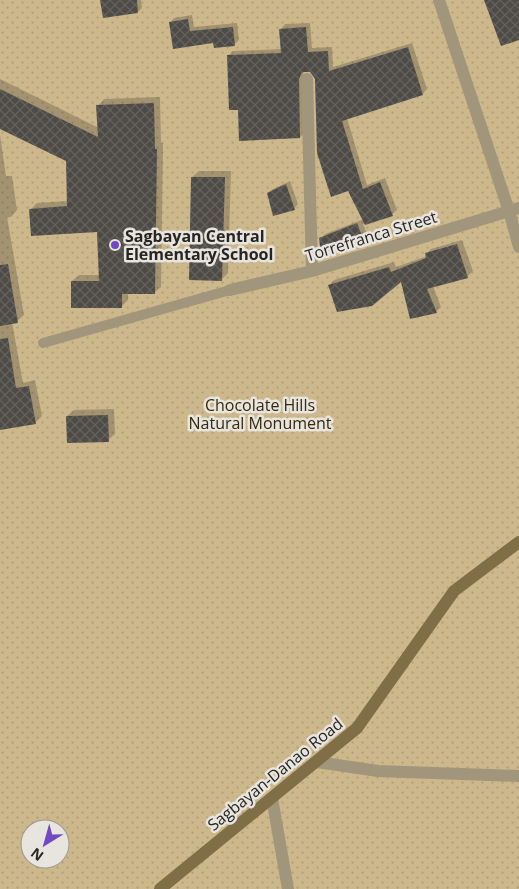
<svg xmlns="http://www.w3.org/2000/svg" width="519" height="889" viewBox="0 0 519 889" font-family="'Open Sans',sans-serif">
  <style>
    .park { fill: url(#park-dots); fill-rule: evenodd }
    .shadow { fill: #0003 }
    .building { fill: url(#building-cross-hatch) }
    .lines { fill: none; stroke-linecap: round; stroke-linejoin: round }
    .service { stroke: #a1957b; stroke-width: 10 }
    .minor { stroke: #a1957b; stroke-width: 12 }
    .secondary { stroke: #806e47; stroke-width: 12 }
    .poi-dot { fill: #7149c2; stroke: #e8e5de; stroke-width: 2 }
    .labels { text-anchor: middle; dominant-baseline: central; stroke-width: 5; stroke-linejoin: round; paint-order: stroke }
    .poi-label { font-size: 16px; font-weight: bold; fill: #262523; stroke: #e8e5de; text-anchor: start }
    .street-label { font-size: 16px; fill: #262523; stroke: #e8e5de }
    .park-label { font-size: 16px; fill: #35280b; stroke: #e8e5de }
  </style>
  <defs>
    <pattern id="park-dots" width="8" height="8" patternUnits="userSpaceOnUse" patternTransform="scale(1.25)"><rect width="8" height="8" fill="#cdb88c"/><path d="M2 2h.1M6 6h.1" fill="none" stroke="#b09e78" stroke-width="1.8" stroke-linecap="round"/></pattern>
    <pattern id="building-cross-hatch" width="8" height="8" patternUnits="userSpaceOnUse" patternTransform="scale(1.25)"><rect width="8" height="8" fill="#4e4b46"/><path d="M0 0l8 8M0 8l8-8" fill="none" stroke="#64625e"/></pattern>
  </defs>
  <rect width="100%" height="100%" fill="#e8e5de"/>
  <path class="park" d="M0,0H519V889H0ZM30,829H60V859H30Z"/>
  <path class="shadow" d="M102,0H141L142,8L138,12Z
    M192,15L194,27L237,23L239,40L234,45L214,41L170,23L174,18Z
    M310,23L312,48L332,47L333,67L412,43L427,89L422,94L347,118L367,185L385,178L397,210L392,214L363,224L368,236L364,240L322,253L321,239L325,234L364,219L316,78L312,71H305L303,73L305,133L300,137L239,109L228,56L233,51L282,49L281,29L285,24Z
    M0,79L99,128L98,106L104,99L160,97L161,143H163L161,287L154,293H128V300L121,307L72,281L79,275H100L98,231L31,209L37,203L68,201V160L0,127Z
    M0,135L6,176H12L17,210L11,217H7L24,315L17,321L12,322L23,383L35,380L42,416L35,423L0,429Z
    M199,171H231L228,273L222,279L192,177Z
    M290,181L298,204L294,209L268,193L273,189Z
    M462,240L473,271L468,276L433,286L441,307L436,312L401,280L329,286L334,280L394,262L396,267L427,256L426,254L431,249Z
    M114,409L115,434L108,440L67,416L74,410Z"/>
  <path class="building" d="M100,0H137L138,13L103,18Z
    M484,0H519V40L501,46Z
    M188,19L190,31L233,27L235,46L214,48L213,43L173,49L169,22Z
    M306,27L308,52L328,51L329,71L408,47L423,95L342,121L363,189L380,182L393,216L365,225L348,191L331,197L317,153L315,79L310,72H302L299,79L300,138L239,141L238,110H229L227,55L281,53L279,29Z
    M0,89L98,137L96,105L154,103L155,149H157L155,294H122V308H71V281H99L97,232L31,236L29,209L67,206L66,161L0,129Z
    M191,177H225L222,281L189,280Z
    M286,184L295,210L273,216L267,193Z
    M357,223L364,241L321,254L319,238Z
    M457,244L468,278L427,289L437,313L410,319L401,282L372,306L337,312L328,285L389,267L391,272L426,258L425,253Z
    M8,264L18,323L0,326V265Z
    M8,338L16,388L29,386L36,424L0,430V339Z
    M108,415L109,442L67,443L66,416Z"/>
  <g class="lines">
    <path class="service" d="M43,343L230,290"/>
    <path class="minor" d="M439,0L509,211L519,247
      M307,79L312,271
      M230,290L312,271L519,208
      M317,762L378,771L519,776
      M272,798L288,889"/>
    <path class="secondary" d="M160,889L357,728L454,591L519,542"/>
  </g>
  <circle class="poi-dot" cx="115" cy="245" r="5"/>
  <g class="labels">
    <g class="poi-label">
      <text x="125" y="236">Sagbayan Central<tspan x="125" dy="18">Elementary School</tspan></text>
    </g>
    <g class="street-label">
      <text transform="translate(371 236) rotate(-17)">Torrefranca Street</text>
      <text transform="translate(275 774) rotate(-39)">Sagbayan-Danao Road</text>
    </g>
    <g class="park-label">
      <text x="260" y="405">Chocolate Hills<tspan x="260" dy="18">Natural Monument</tspan></text>
    </g>
  </g>
  <g transform="translate(45 844) rotate(217)"><circle r="24" fill="#e8e5de" stroke="#9a9893"/>
  <path d="M0-4L9 19L0 12L-9 19Z" fill="#7149c2"/>
  <text y="-8" font-size="14" font-weight="bold" text-anchor="middle" fill="#262523">N</text>
  </g>
</svg>
